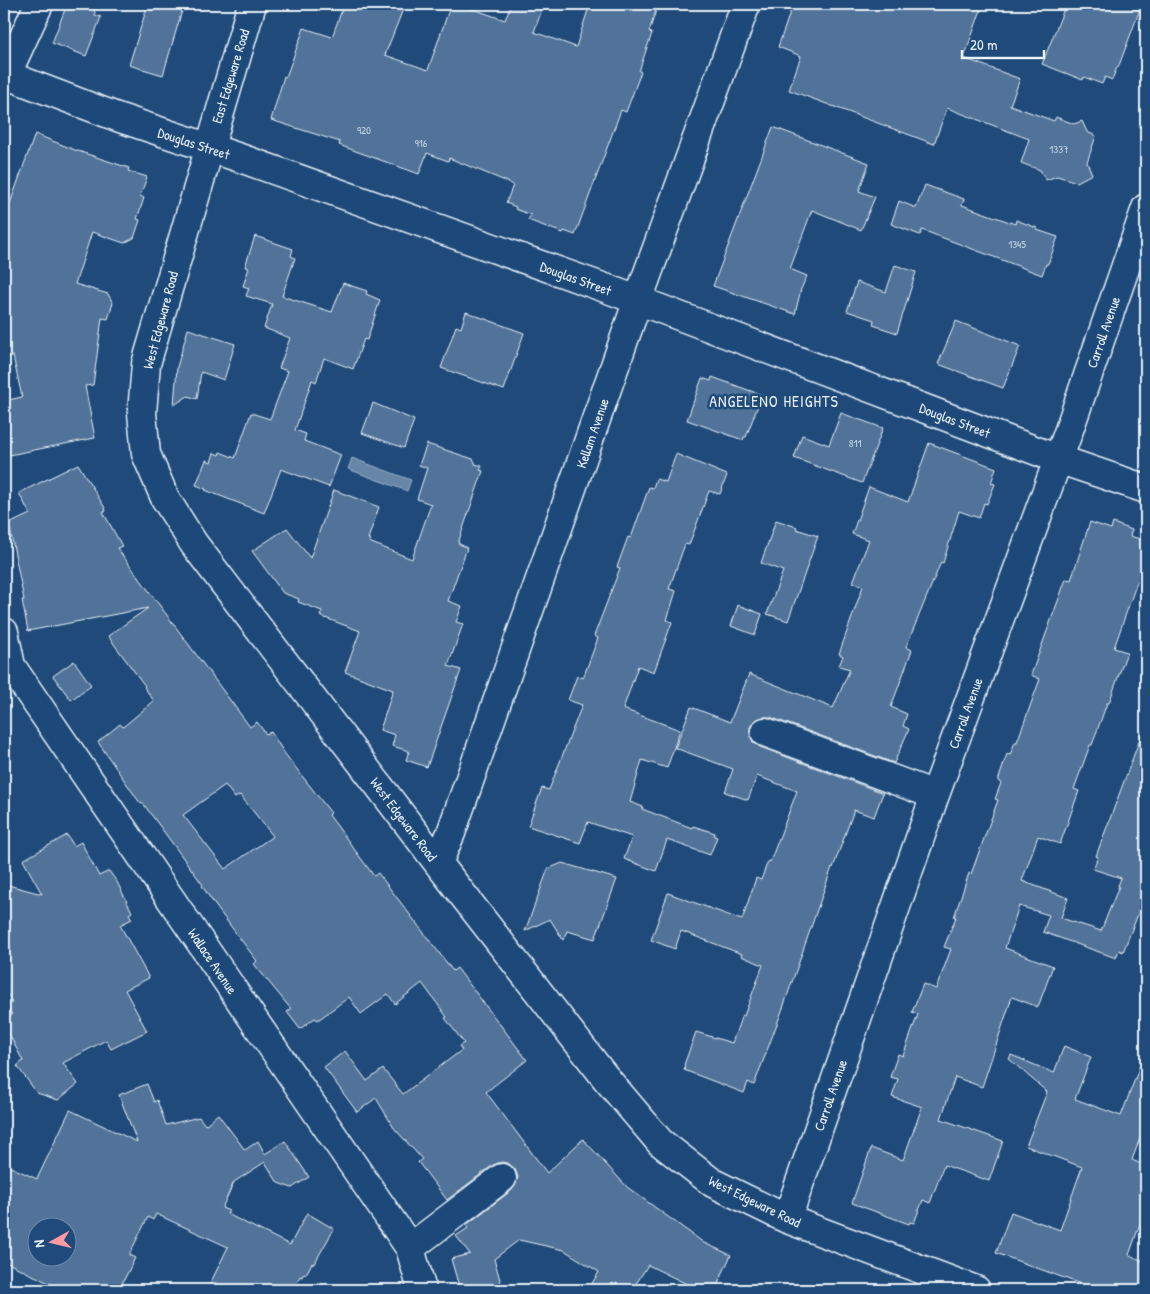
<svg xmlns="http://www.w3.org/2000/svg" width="1150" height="1294" viewBox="0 0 1150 1294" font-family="'Patrick Hand',sans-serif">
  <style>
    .water { fill: #6685a7; stroke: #9ab0c7 }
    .building { fill: #517399; stroke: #e8f1f8; fill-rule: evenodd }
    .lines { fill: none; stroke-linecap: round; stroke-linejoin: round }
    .minor-casing { stroke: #e8f1f8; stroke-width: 31 }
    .minor { stroke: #1f4a7a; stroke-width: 28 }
    .labels { text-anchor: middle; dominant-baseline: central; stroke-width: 5; stroke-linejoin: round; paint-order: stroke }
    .number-label { font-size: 11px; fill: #c2d2e0 }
    .street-label { font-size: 14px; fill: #e8f1f8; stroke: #1f4a7a }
    .quarter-label { font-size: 16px; letter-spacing: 1px; fill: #e8f1f8; stroke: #1f4a7a }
  </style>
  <rect width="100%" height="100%" fill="#1f4a7a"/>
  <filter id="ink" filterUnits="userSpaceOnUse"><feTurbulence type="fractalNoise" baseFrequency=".02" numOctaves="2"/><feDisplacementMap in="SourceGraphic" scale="10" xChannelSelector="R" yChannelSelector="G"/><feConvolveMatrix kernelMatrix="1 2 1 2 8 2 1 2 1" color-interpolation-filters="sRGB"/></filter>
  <g filter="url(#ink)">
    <path class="water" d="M352,458L411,480L407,491L348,469Z"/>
    <path class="building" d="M67,4H94L95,15L101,17L86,56L52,43Z
      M148,4H184L163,75L129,65Z
      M344,4H405L385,55L428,70L451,4H458L505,20L511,4H544L534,32L576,47L590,4H658L649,32L652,33L639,71L641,72L626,112L621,110L575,235L564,231L563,233L528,220L531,215L515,209L516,207L506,203L513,185L510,183L449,158L448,161L427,153L419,174L339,145L340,142L271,120L284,76L286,77L304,28L332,37Z
      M793,4H983L964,58L1020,79L1010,105L1054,121L1056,117L1074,124L1082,121L1087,132L1096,136L1087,162L1092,174L1077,182L1057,176L1046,180L1040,170L1021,163L1029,139L947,108L934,144L789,90L801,56L778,47Z
      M1066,4H1142L1118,68L1117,67L1112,80L1105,77L1102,84L1084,77L1083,80L1042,64Z
      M773,127L869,163L859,191L875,197L861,230L812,210L790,269L807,276L801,289L795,314L713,286Z
      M35,134L75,150L129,168L128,171L147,177L140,196L144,198L137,219L140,220L134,238L124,243L92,232L75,284L108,294L113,303L108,319L102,318L93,385L85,386L95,438L4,456V401L22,397L13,356L4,358V220Z
      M925,185L964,199L962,205L1015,224L1016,220L1037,228V230L1058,237L1048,264H1046L1042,275L922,230L920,235L891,224L899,201L916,208Z
      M255,236L293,249L291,256L295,258L282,296L332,312L343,283L367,291L366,294L380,300L367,340L364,339L353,369L324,358L316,382L312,380L295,430L306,434L304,441L341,455L329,487L281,469L264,513L205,490L206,489L196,485L206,460L211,462L214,453L219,455L220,452L235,458L251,413L270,419L288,371L279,368L290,338L264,328L272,304L246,296L249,288L243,286L249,268L245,267Z
      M895,265L916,272L897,333L873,325L874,320L847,311L857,282L886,292Z
      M466,312L524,333L504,390L441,368L456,326L461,328Z
      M956,321L1020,346L1003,388L938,364Z
      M188,329L235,344L224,380L201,372L197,399L188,396L174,405L177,367Z
      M712,377L762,395L746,437H744L743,440L687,420L702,378L711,381Z
      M373,403L414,420L404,448L362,433Z
      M841,413L883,428L862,483L794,458L802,435L829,445Z
      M929,443L996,468L991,483L995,484L987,504L984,503L979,518L959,511L943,563L941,562L906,647L912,650L891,707L907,714L903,726L909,729L894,763L770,717H763L755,720L750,727V734L753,742L760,747L883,793L874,817L854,810L833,868L832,867L783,1008L754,1085L748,1082L744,1093L684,1070L685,1066L684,1065L696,1032L732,1043L742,1015L744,1016L763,965L741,956L742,954L681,931L675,949L651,940L668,893L742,920L756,878L761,880L768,861L770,862L797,791L757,776L748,800L725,792L733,769L675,748L691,707L730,722L749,674L833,708L850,669L839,666L843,656L839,654L863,586L853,582L869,540L852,534L869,487L908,502Z
      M427,444L473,459L475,462V464L482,466L480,470L483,471L458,543L467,548L448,601L462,606L456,622L463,624L448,666L461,670L427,767L406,760L409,751L392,746L395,735L380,730L393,690L345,672L360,631L320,616L322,611L298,602L299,599L283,593L252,551L287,528L310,558L334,490L379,507L368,539H370L369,542L412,559L431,504L417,499L427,468L419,465Z
      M676,454L727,475L720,494L709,491L689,545L685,544L669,589L676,591L667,620L672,622L654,672L638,666L623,709L680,730L667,768L642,760L630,802L643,807L642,809L692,828L693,826L715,833L714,836L717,837L710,855L667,840L656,871L624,859L632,837L588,822L580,843L528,826L542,788L549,790L582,705L568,700L577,676L583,678L598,638L594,636L620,568L617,567L628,537L631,538L649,487L653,488L656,479L666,482Z
      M78,464L105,508L106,511L103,512L122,546L117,548L250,727L257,722L266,734L271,732L285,754L331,813L329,815L374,876L378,873L453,971L457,968L527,1060L486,1092L547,1173L583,1139L627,1187L704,1243L731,1255L715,1290H699L648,1265L632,1290H588L599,1272L564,1250L519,1240L494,1259L503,1290H460L451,1259L470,1254L456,1236L468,1228L466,1225L512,1190L516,1184L518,1177L515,1169L508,1163L501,1162L493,1165L447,1200L418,1162L422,1159L394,1128L376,1098L357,1112L324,1067L345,1051L367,1081L383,1069L403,1094L462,1050L459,1046L464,1043L445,1018L447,1017L422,983L395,1004L388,994L361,1014L349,997L318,1020L315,1018L300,1029L287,1012L291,1009L254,964L257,961L217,908L202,886L203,885L142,802L140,803L98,742L120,724L123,727L154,701L144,687L145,686L108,636L148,608L28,631L22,600H24L9,524L30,514L19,493ZM225,785L235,798L240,795L273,836L225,869L183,815Z
      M776,520L797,527L796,529L818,536L788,621L767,614L783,571L761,563Z
      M1090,522L1111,529L1113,523L1132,530L1130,536L1146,541V585L1137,582L1114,648L1127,652L1109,703H1107L1092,745H1090L1074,789L1079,791L1060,844L1038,836L1022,881L1068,898L1061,918L1101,931L1119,886H1118L1121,878L1093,869L1098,857L1096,856L1144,728L1146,729V894L1123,952L1119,950L1116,958L1043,932L1049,915L1019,906L1005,948L1053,966L1038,1007L1012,997L982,1087L955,1077L941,1119L1003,1141L989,1181L944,1165L930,1203L923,1200L914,1223L910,1222L909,1224L852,1203L871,1148L903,1160L922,1107L892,1097L898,1079L890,1077L898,1054L903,1056L918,1014L912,1012L923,984L936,989L951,949L944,947L956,917H954L969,873L971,874L998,800L995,799L1001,783L998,781L1007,754L1010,755L1015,742H1017L1040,679L1031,675L1066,579L1071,580Z
      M738,605L762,614L755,635L731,626Z
      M74,661L91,685L71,700L53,676Z
      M67,835L74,846L81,842L99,876L109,871L117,882L132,912L129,914L132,919L120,925L149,978L125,990L147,1031L111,1049L106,1040L63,1063L78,1084L58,1100L37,1093L17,1066L23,1061L4,1024V1020L12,1015L7,1006L12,1003L4,987V884L42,894L23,860Z
      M562,863L617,879L595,939L567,931L563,940L550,919L525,931L548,869Z
      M1064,1046L1091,1057L1075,1099L1121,1116L1144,1055H1146V1122L1132,1160L1146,1166V1207L1129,1255L1146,1262V1290H1097L996,1253L1011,1212L1060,1230L1082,1167L1026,1146L1047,1092L1009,1059L1011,1055L1054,1073Z
      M147,1084L154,1102L157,1100L166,1125L199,1117L205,1125L218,1114L245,1150L258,1141L265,1154L285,1141L309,1177L292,1188L278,1183L265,1162L234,1182L222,1208L229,1211L227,1214L290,1245L307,1213L334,1229L314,1264L312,1263L306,1274L304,1273L302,1277L300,1276L293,1290H207L228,1247L156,1214L153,1220L148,1217L129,1255L135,1258L119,1290H63L4,1261V1164L37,1179L70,1110L137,1142L119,1095ZM38,1226H68V1256H38Z"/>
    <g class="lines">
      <defs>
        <path id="minor" d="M252,4L146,364L142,413L146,454L165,498L194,544L438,863L605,1077L660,1142L713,1183L787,1219L976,1290
          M4,74L117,117L243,159L608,289L1058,459L1146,489
          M4,80L39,4
          M4,632L11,666L410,1248L422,1290
          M765,732L935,795
          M438,863L451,833L638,300L746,4
          M787,1219L935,795L1069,430L1146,208
          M410,1248L502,1178"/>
      </defs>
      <use href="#minor" class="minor-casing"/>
      <use href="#minor" class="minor"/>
    </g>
  </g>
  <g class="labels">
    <g class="number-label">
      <text x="364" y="130">920</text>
      <text x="421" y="143">916</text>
      <text x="1059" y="149">1337</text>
      <text x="1017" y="244">1345</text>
      <text x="855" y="443">811</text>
    </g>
    <g class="street-label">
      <text transform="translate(230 76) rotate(-73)">East Edgeware Road</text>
      <text transform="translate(194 143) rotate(18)">Douglas Street</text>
      <text transform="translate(576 278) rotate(20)">Douglas Street</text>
      <text transform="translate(160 320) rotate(-75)">West Edgeware Road</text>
      <text transform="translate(1103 332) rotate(-71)">Carroll Avenue</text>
      <text transform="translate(955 420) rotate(21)">Douglas Street</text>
      <text transform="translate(592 433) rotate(-71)">Kellam Avenue</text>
      <text transform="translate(965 713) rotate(-70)">Carroll Avenue</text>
      <text transform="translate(404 819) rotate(53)">West Edgeware Road</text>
      <text transform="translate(213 961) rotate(56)">Wallace Avenue</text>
      <text transform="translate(830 1095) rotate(-71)">Carroll Avenue</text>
      <text transform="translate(755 1201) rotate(26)">West Edgeware Road</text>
    </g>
    <g class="quarter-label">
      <text x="774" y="401">ANGELENO HEIGHTS</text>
    </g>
  </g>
  <rect width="1150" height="1294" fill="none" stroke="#1f4a7a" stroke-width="20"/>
  <rect x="10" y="10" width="1130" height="1274" fill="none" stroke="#e8f1f8" stroke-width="2" filter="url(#ink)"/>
  <g transform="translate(52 1242) rotate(262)"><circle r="24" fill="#1f4a7a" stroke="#6f8dac"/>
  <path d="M0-4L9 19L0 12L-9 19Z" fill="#ff9aa2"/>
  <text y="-8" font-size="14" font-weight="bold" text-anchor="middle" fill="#e8f1f8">N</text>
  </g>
  <path d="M962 50v8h82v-8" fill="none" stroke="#e8f1f8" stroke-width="2.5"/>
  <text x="970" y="50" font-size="15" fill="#e8f1f8" stroke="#1f4a7a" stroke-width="4" paint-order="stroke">20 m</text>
</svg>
